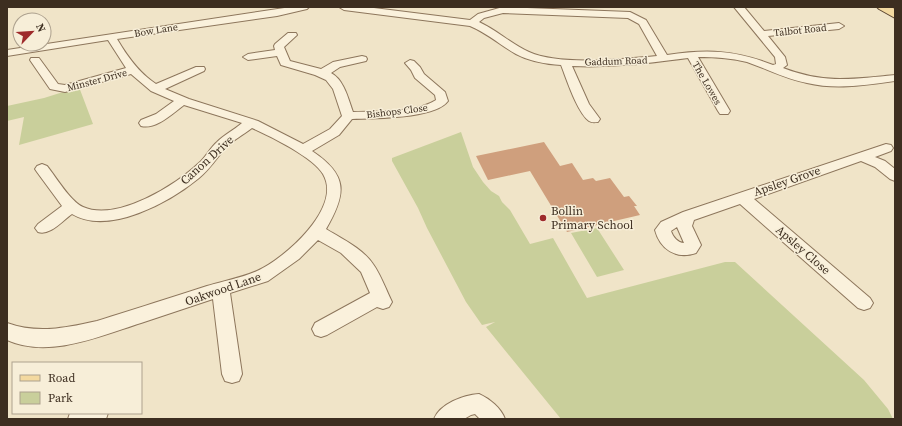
<svg xmlns="http://www.w3.org/2000/svg" width="902" height="426" viewBox="0 0 902 426" font-family="'Source Serif 4',serif">
  <style>
    .green { fill: #c9cf9b }
    .building { fill: #cf9f7d }
    .lines { fill: none; stroke-linecap: round; stroke-linejoin: round }
    .minor-casing { stroke: #8d765c; stroke-width: 2 }
    .major-casing { stroke: #5b4430; stroke-width: 2 }
    .minor { fill: #faf1dc; fill-rule: evenodd }
    .major { fill: #f3d9a0; fill-rule: evenodd }
    .poi-dot { fill: #9e2a2b; stroke: #f7eed8; stroke-width: 1.5 }
    .labels { text-anchor: middle; dominant-baseline: central; stroke-width: 3; stroke-linejoin: round; paint-order: stroke }
    .far-street-label { font-size: 10px; fill: #3d2e20; stroke: #f7eed8 }
    .street-label { font-size: 12px; fill: #3d2e20; stroke: #f7eed8 }
    .poi-label { font-size: 12px; fill: #3d2e20; stroke: #f7eed8; text-anchor: start }
  </style>
  <rect width="100%" height="100%" fill="#f0e4c8"/>
  <path class="green" d="M79,87L93,124L19,145L24,117L7,121V106L44,98Z
    M461,132L473,167L483,182L491,191L499,196L502,202L510,210L530,244L553,238L587,298L725,262H735L864,380L888,409L893,419H561L486,327L495,322L482,325L466,302L427,228L418,208L392,161V158Z
    M597,228L624,270L597,277L571,233Z"/>
  <path class="building" d="M544,142L560,166L572,163L583,180L593,178L596,181L610,178L624,197L629,196L637,206H634L640,215L567,232L530,171L488,180L476,156Z"/>
  <g class="lines">
    <defs>
      <path id="minor" d="M291,7H309L307,9L277,16L117,39C127,56 139,73 156,84L196,67H204L205,69L204,71L165,89L189,99L258,121L303,144L330,129L342,116L333,89L326,80L315,75L281,65L277,56L248,60L243,57L248,54L275,50L274,46L275,44L288,33H296L297,35L284,47L290,61L321,69L333,62L362,56L366,57L367,59L366,61L340,67L331,73C344,80 348,98 353,112C377,111 416,113 436,100L435,95L415,78L411,70L405,63L410,60L414,61L420,67L424,74L445,92L448,101C435,119 374,118 352,119L339,135L312,151C348,175 347,193 326,229C342,239 362,248 373,264C381,275 386,290 392,302L389,307L383,309L377,307L327,335L321,337L315,335L312,329L315,323L370,293L361,272L341,253L318,240L299,259L268,281L230,293L242,374L239,381L232,383L225,381L222,374L213,299C189,307 165,315 141,323C100,336 49,359 7,340V323C37,334 66,328 97,321C134,309 171,298 207,286C223,281 241,278 257,271C284,259 343,208 323,174C313,157 270,136 252,128C243,135 233,140 225,148C216,159 210,169 199,178C170,202 109,236 72,214C62,221 50,236 38,232L35,228L38,224L62,206L37,172L35,169L37,166L42,164L47,166C56,177 70,201 83,207C117,222 176,185 199,163C206,157 210,148 217,142C224,135 234,130 242,123L184,105C173,113 156,130 141,126L139,123L141,120L156,114L174,101L151,91L131,74L65,92L50,89L30,60L31,58H39L58,84L65,85L126,68L108,40L7,56V50Z
        M339,7H366L470,20L478,14L503,7L630,12L646,20L667,55C707,49 735,50 773,65L776,64L775,57L734,7H744L764,31L839,23L844,26L839,29L768,36L785,57L787,65L783,68C825,84 853,79 895,75V81C866,85 836,90 807,83C786,79 767,69 747,62C731,58 714,57 698,57L730,111L728,114H720L718,111L688,58C650,63 611,68 572,66L589,104L600,119L598,122C595,122 592,123 589,121C577,112 567,80 561,65C545,64 529,61 516,54C500,45 487,33 470,26L344,10ZM503,13L628,18L639,24L657,56C623,59 560,66 529,52C511,44 497,30 479,22L484,18Z
        M886,144L891,145L893,148L891,151L875,157L885,161L895,169V181L890,179L875,167L861,161L754,199L870,298L873,303L870,308L864,310L858,308L740,204L694,220L692,226L701,245L696,253C676,260 660,249 655,230L661,222L683,212ZM677,227L684,243C678,243 673,237 671,231Z
        M479,394C490,399 501,408 505,419H480L475,414L471,415L464,419H434C440,404 463,395 479,394Z
        M70,413H108L106,419H68Z"/>
      <path id="major" d="M877,7H891L895,9V18L879,9Z"/>
    </defs>
    <use href="#minor" class="minor-casing"/>
    <use href="#major" class="major-casing"/>
    <use href="#minor" class="minor"/>
    <use href="#major" class="major"/>
  </g>
  <circle class="poi-dot" cx="543" cy="218" r="4"/>
  <g class="labels">
    <g class="far-street-label">
      <text transform="translate(156 30) rotate(-9)">Bow Lane</text>
      <text transform="translate(800 30) rotate(-6)">Talbot Road</text>
      <text transform="translate(616 61) rotate(-2)">Gaddum Road</text>
      <text transform="translate(97 80) rotate(-15)">Minster Drive</text>
      <text transform="translate(707 83) rotate(60)">The Lowes</text>
      <text transform="translate(397 111) rotate(-7)">Bishops Close</text>
    </g>
    <g class="street-label">
      <text transform="translate(207 160) rotate(-42)">Canon Drive</text>
      <text transform="translate(787 181) rotate(-19)">Apsley Grove</text>
      <text transform="translate(803 250) rotate(41)">Apsley Close</text>
      <text transform="translate(223 289) rotate(-19)">Oakwood Lane</text>
    </g>
    <g class="poi-label">
      <text x="551" y="211">Bollin<tspan x="551" dy="14">Primary School</tspan></text>
    </g>
  </g>
  <rect width="902" height="426" fill="none" stroke="#3d2e20" stroke-width="16"/>
  <rect x="12" y="362" width="130" height="52" fill="#f7eed8" stroke="#ada18e"/>
  <rect x="20" y="375" width="20" height="6" fill="#f3d9a0" stroke="#ada18e"/>
  <text x="48" y="382" font-size="12" fill="#3d2e20">Road</text>
  <rect x="20" y="392" width="20" height="12" fill="#c9cf9b" stroke="#ada18e"/>
  <text x="48" y="402" font-size="12" fill="#3d2e20">Park</text>
  <g transform="translate(32 32) rotate(65)"><circle r="19" fill="#f7eed8" stroke="#ada18e"/>
  <path d="M0-3L7 15L0 10L-7 15Z" fill="#9e2a2b"/>
  <text y="-6" font-size="11" font-weight="bold" text-anchor="middle" fill="#3d2e20">N</text>
  </g>
</svg>
